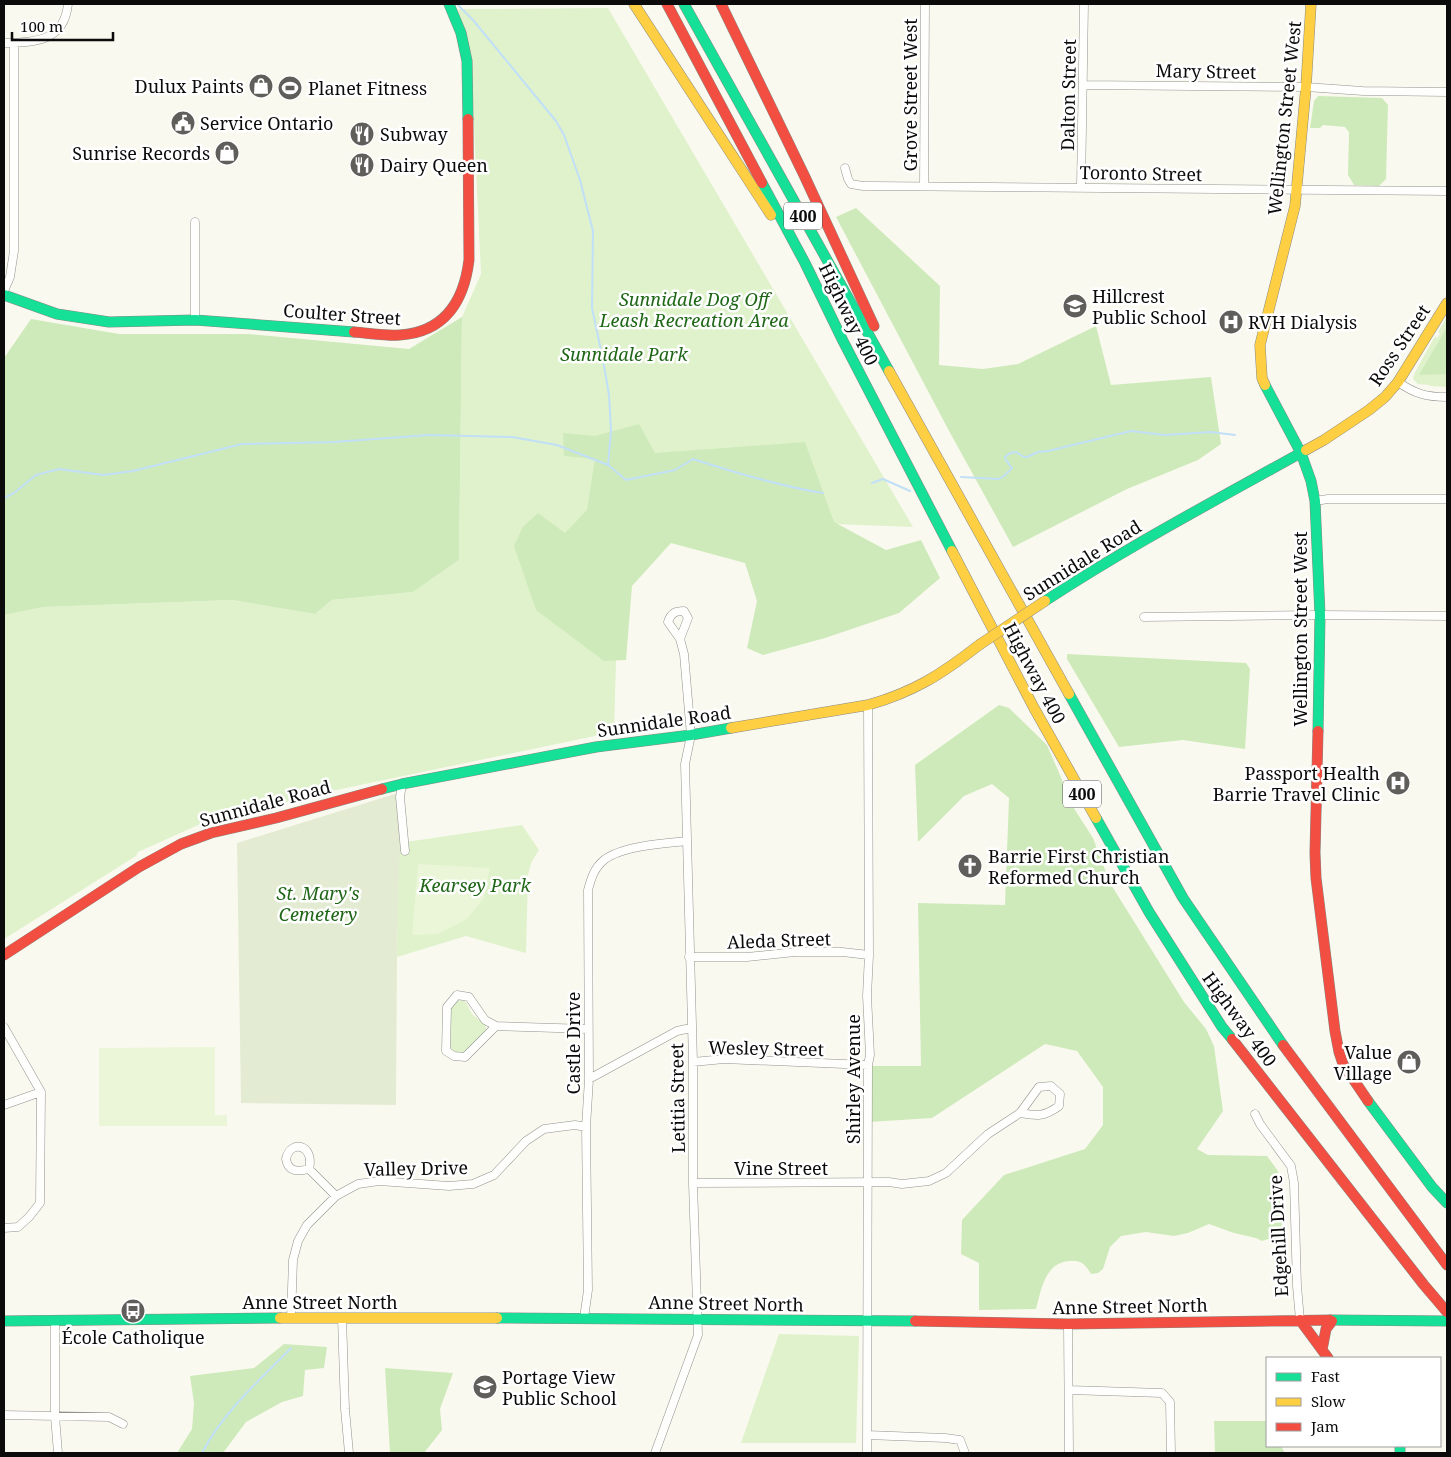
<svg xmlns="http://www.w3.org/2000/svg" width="1451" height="1457" viewBox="0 0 1451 1457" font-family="'Noto Serif',serif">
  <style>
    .green { fill: #dff2cc }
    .forest { fill: #ceeaba }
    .cemetery { fill: #e3ecd2 }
    .pitch { fill: #eaf6d7 }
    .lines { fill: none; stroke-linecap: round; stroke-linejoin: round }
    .stream { stroke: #c1dff7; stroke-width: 2 }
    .street-casing { stroke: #93928e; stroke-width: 9 }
    .fast-casing { stroke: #898984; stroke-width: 11 }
    .slow-casing { stroke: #898984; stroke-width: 11 }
    .jam-casing { stroke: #898984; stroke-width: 11 }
    .street { stroke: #fefefd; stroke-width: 8 }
    .fast { stroke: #16e098; stroke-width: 10 }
    .slow { stroke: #ffcf43; stroke-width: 10 }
    .jam { stroke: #f24e42; stroke-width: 10 }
    .slow-bridge-casing { stroke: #898984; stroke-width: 11; stroke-linecap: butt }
    .slow-bridge { stroke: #ffcf43; stroke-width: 10 }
    .labels { text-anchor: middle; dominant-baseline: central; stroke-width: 5; stroke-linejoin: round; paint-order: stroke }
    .shield { fill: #fff; stroke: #545454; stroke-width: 1 }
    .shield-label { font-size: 16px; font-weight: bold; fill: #0b0b0b }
    .street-label { font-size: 18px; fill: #0b0b0b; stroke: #fff }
    .poi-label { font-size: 18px; fill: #0b0b0b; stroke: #fff; text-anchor: start }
    .park-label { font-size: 18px; font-style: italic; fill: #1f6717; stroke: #fff }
  </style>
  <rect width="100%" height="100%" fill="#faf9ef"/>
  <path class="green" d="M608,8L913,527L620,516L614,732L322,793L198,825L138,852L136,856L4,939V615L44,607L232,600L315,614L332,600L413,592L459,560L462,317L481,274L471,61L458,9Z
    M1447,317V387L1430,386L1429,385L1418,384L1413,379L1414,374L1435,336L1437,338L1440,334L1438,332Z
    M522,825L539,850L531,863L528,875L526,953L466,936L397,957L399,843Z
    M459,1000L466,1002L472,1014L485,1025L486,1030L465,1053L456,1054L451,1049L450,1008L454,1002Z
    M779,1334L859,1336L856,1443H741Z"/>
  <path class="forest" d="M1318,96L1382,98L1388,105L1386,179L1379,186L1354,185L1348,175L1349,132L1345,127L1323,125L1320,128H1310L1314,101Z
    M856,208L940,286L939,365L983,369L1018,364L1096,326L1111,385L1211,377L1221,444L1198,460L1127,489L1013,547L948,429L836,217Z
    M462,317L459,560L413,592L332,600L315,614L232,600L44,607L4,615V358L31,319L119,334H248L409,349Z
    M1447,327V374L1419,375Z
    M639,424L655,453L805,442L834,522L886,550L921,540L940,578L899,613L825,638L763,655L747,648L757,601L745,563L671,543L632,586L626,660L604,661L536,610L514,546L523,527L538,513L565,533L587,510L595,459L564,456L563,433L595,436Z
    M1067,654L1246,663L1250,669L1245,749L1183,740L1119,747L1067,659Z
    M999,705L1009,708L1047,745L1075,810L1093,838L1110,883L1184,1002L1206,1029L1214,1046L1223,1111L1197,1149L1208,1155L1267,1156L1278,1171L1281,1187L1282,1226L1277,1236L1262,1241L1256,1238L1234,1233L1209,1224L1188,1233L1174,1236L1146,1232L1121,1236L1110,1247L1103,1269L1098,1273L1091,1274C1085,1264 1081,1260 1069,1261C1045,1263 1041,1290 1036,1309L979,1310V1263L961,1254L962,1220L1004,1175L1085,1149L1103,1125V1087L1077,1051L1045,1044L932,1118L869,1122V1066H921L918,903L1005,905L1009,798L992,784L964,796L918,842L915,765Z
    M284,1344L327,1347L324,1368L305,1370L303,1396L282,1402L246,1422L223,1453H177L192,1429L194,1403L190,1376L254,1368Z
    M385,1368L453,1373L440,1409L442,1430L424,1453H390Z
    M1214,1421H1267V1446H1281L1285,1453H1215Z"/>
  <path class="cemetery" d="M401,792L397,957L396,1105L241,1103L237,843Z"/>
  <path class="pitch" d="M418,864L490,868L484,898L467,919L438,934L412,935Z
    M215,1047V1115H227V1126H99V1048Z"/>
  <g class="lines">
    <path class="stream" d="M457,4L473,20L556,121L564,135L580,180L593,231L592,308L603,360L609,395L611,431L608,465
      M961,477L999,479L1004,476L1012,468L1006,460L1005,457L1010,453L1016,452L1024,457H1027L1038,452L1048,451L1131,431L1165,435L1211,432L1235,435
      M872,483L883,479L910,491
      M4,498L14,493L36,475L59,469L103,475L133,471L242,444L334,442L429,435L512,437L557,445L608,465L626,480L675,470L693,459C736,473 779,486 823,493
      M202,1453C223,1412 259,1381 291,1348"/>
    <defs>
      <path id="street" d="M4,43C35,42 64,42 68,4
        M1084,85L1306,87L1363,91L1447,92
        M845,168L848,179L851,184L863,186C1058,187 1253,191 1447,191
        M924,186L925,4
        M1081,187L1084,4
        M4,291L10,277L14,251V43
        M195,320V222
        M1398,382C1415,394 1427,397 1447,397
        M1315,501L1328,499H1447
        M1144,617L1320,615L1447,616
        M402,784L400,797L405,851
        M689,957H747L795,952H842L869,955
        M496,1026L465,1057L454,1056L446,1051L447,1007L457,995L469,997L485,1020L496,1026L588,1029
        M4,1027L41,1092L40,1203L29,1217L18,1227L4,1228
        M693,1062L724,1059L868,1065
        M589,1079L677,1031L691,1028
        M4,1105L41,1092
        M1255,1114L1260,1124L1291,1166L1294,1183L1297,1286L1300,1320
        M309,1169C315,1144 290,1139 286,1159C288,1172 298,1172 309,1169L336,1196
        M693,1183L889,1182L902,1184L929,1181L946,1173L988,1134L1020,1113L1039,1087L1051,1086L1060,1094L1059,1106C1044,1117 1037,1116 1020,1113
        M291,1318L293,1260L298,1241L307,1225L336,1196L358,1184L379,1181L449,1186L473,1184L494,1175L526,1141L544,1129L575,1125L586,1127
        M342,1318L345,1409L349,1453
        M584,1318L588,1290L586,1127L589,1079L588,890C591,879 594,868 604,860C621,846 665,843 687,841
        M55,1321V1416L58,1453
        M1068,1324L1069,1453
        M1069,1390L1162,1393L1170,1402L1171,1453
        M4,1415L109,1417L123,1424
        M867,1435L945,1438L960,1440L965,1453
        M655,1453L698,1335L693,1183V1062L685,764L691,735L684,654L680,639L668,622C671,613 675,611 684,611L688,618L680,639
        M867,1453L868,1065L870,1055L867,996L869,955L868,705"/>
      <path id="fast" d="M449,4L461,33L467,61L468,119
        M684,4L889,371
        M762,183L805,263L843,341L952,551
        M4,295L57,314L109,322L195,320L354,332
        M1265,385L1301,453L1311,481L1315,501L1320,615L1318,731
        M1045,601C1129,546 1218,499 1306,450
        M1069,694L1183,898L1283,1045
        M382,789L402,784L596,747L691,735L731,728
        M1096,818L1149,912L1222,1027L1232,1039
        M1368,1101L1432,1187L1447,1203
        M497,1318L915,1321
        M1330,1320L1447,1321
        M4,1321L280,1318
        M1400,1446V1453"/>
      <path id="slow" d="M634,4L771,215
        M889,371L1069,694
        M1265,385L1262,378L1260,345L1295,206L1306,87L1311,4
        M1306,450L1324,440L1369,410L1385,397L1398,382L1447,303
        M952,551L1034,708L1096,818
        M731,728L868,705C914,692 942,674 979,645
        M280,1318H497"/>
      <path id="jam" d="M667,4L762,183
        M721,4L804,175L874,326
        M354,332C369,333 385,336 400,335C445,332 464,301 469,260L468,119
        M1318,731L1315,853L1316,878L1335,1031L1339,1052L1343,1064L1368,1101
        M4,955L139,867L181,844L211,833L276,818L382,789
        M1232,1039L1424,1285L1447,1312
        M1283,1045L1447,1265
        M1300,1320L1328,1358
        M915,1321L1068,1324L1330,1320
        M1322,1350L1326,1329L1332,1321"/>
    </defs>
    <use href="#street" class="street-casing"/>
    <use href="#fast" class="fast-casing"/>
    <use href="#slow" class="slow-casing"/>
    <use href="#jam" class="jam-casing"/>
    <use href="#street" class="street"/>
    <use href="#fast" class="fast"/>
    <use href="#slow" class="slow"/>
    <use href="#jam" class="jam"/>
    <defs>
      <path id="slow-bridge" d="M979,645L1045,601"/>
    </defs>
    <use href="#slow-bridge" class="slow-bridge-casing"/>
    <use href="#slow-bridge" class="slow-bridge"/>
  </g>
  <defs>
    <symbol id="shop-disc" viewBox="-11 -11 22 22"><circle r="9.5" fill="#5f5e5b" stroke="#fff"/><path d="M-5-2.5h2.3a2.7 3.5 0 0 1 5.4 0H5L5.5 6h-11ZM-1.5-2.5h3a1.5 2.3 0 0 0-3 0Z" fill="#fff"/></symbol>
    <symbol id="stadium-disc" viewBox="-11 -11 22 22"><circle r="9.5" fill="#5f5e5b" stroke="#fff"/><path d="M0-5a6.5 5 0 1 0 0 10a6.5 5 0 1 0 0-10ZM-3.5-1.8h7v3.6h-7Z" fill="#fff"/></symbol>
    <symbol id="civic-disc" viewBox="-11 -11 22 22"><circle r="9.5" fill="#5f5e5b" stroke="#fff"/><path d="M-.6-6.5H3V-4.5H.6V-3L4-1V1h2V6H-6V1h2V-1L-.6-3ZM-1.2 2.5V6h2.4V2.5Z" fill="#fff"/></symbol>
    <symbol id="restaurant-disc" viewBox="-11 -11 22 22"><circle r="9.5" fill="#5f5e5b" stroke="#fff"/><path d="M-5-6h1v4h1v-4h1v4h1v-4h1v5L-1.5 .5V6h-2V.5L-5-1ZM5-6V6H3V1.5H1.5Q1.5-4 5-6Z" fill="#fff"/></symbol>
    <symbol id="school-disc" viewBox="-11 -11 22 22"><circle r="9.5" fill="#5f5e5b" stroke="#fff"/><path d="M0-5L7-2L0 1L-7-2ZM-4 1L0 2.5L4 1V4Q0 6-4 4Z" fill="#fff"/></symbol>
    <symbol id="hospital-disc" viewBox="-11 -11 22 22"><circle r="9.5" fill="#5f5e5b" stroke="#fff"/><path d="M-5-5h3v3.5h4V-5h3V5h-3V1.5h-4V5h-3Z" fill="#fff"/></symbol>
    <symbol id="church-disc" viewBox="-11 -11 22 22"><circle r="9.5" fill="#5f5e5b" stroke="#fff"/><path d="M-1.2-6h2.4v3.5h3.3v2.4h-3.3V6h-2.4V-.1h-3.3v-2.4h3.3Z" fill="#fff"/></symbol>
    <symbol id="bus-disc" viewBox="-11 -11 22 22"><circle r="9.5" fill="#5f5e5b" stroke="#fff"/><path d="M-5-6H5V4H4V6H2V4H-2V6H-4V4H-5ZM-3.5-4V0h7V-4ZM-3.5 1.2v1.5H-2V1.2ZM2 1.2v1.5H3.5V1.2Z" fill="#fff"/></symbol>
  </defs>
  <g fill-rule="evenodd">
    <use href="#shop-disc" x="247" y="72" width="28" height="28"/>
    <use href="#stadium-disc" x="276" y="74" width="28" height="28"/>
    <use href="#civic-disc" x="169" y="109" width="28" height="28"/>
    <use href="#restaurant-disc" x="348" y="120" width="28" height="28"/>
    <use href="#shop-disc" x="213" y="139" width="28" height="28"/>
    <use href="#restaurant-disc" x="348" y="151" width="28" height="28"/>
    <use href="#school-disc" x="1061" y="292" width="28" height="28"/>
    <use href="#hospital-disc" x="1217" y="308" width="28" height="28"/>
    <use href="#hospital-disc" x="1384" y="769" width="28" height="28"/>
    <use href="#church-disc" x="956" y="852" width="28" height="28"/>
    <use href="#shop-disc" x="1395" y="1048" width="28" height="28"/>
    <use href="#bus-disc" x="119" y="1297" width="28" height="28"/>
    <use href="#school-disc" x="471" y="1373" width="28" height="28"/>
  </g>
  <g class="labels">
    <g class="shield">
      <rect x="784" y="202.5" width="38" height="27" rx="4"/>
      <rect x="1063" y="780.5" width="38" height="27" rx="4"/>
    </g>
    <g class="shield-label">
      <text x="803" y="216">400</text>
      <text x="1082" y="794">400</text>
    </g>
    <g class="street-label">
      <text transform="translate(1206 71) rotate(1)">Mary Street</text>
      <text transform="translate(910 95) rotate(-90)">Grove Street West</text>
      <text transform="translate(1068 95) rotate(-89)">Dalton Street</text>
      <text transform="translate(1284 118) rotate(-84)">Wellington Street West</text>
      <text transform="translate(1141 173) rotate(1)">Toronto Street</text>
      <text transform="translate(342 314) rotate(4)">Coulter Street</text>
      <text transform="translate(849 314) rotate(64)">Highway 400</text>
      <text transform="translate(1399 345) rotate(-56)">Ross Street</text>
      <text transform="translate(1082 560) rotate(-32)">Sunnidale Road</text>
      <text transform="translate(1300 629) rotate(-90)">Wellington Street West</text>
      <text transform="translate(1035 673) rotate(62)">Highway 400</text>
      <text transform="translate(664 721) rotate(-8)">Sunnidale Road</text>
      <text transform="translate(265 803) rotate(-15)">Sunnidale Road</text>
      <text transform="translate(779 940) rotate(-2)">Aleda Street</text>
      <text transform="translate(1240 1019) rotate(54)">Highway 400</text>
      <text transform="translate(573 1043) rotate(-90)">Castle Drive</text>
      <text transform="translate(766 1048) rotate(1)">Wesley Street</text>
      <text transform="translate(853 1079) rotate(-90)">Shirley Avenue</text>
      <text transform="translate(677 1098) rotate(-91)">Letitia Street</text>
      <text transform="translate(416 1168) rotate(-1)">Valley Drive</text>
      <text x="781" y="1168">Vine Street</text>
      <text transform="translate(1278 1236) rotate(-93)">Edgehill Drive</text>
      <text x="320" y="1302">Anne Street North</text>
      <text transform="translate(726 1303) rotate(1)">Anne Street North</text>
      <text transform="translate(1130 1306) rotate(-1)">Anne Street North</text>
    </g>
    <g class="poi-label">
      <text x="244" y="86" text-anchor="end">Dulux Paints</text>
      <text x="308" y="88">Planet Fitness</text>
      <text x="200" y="123">Service Ontario</text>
      <text x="380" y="134">Subway</text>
      <text x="210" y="153" text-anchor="end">Sunrise Records</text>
      <text x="380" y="165">Dairy Queen</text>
      <text x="1092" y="296">Hillcrest<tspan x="1092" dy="21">Public School</tspan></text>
      <text x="1248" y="322">RVH Dialysis</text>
      <text x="1380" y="773" text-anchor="end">Passport Health<tspan x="1380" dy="21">Barrie Travel Clinic</tspan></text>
      <text x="988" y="856">Barrie First Christian<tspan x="988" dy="21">Reformed Church</tspan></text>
      <text x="1392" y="1052" text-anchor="end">Value<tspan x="1392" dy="21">Village</tspan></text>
      <text x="133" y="1337" text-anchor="middle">École Catholique</text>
      <text x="502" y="1377">Portage View<tspan x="502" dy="21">Public School</tspan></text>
    </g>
    <g class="park-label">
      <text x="694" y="299">Sunnidale Dog Off<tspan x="694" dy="21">Leash Recreation Area</tspan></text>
      <text x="624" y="354">Sunnidale Park</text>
      <text x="475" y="885">Kearsey Park</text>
      <text x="318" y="893">St. Mary's<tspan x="318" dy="21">Cemetery</tspan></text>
    </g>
  </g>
  <rect width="1451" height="1457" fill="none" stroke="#0b0b0b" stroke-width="10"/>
  <rect x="1266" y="1357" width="175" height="90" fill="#ffffff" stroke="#9d9d9d"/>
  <rect x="1276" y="1373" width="25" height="8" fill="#16e098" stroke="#9d9d9d"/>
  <text x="1311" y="1382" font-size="15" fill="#0b0b0b">Fast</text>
  <rect x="1276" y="1398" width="25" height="8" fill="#ffcf43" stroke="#9d9d9d"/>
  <text x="1311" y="1407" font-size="15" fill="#0b0b0b">Slow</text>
  <rect x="1276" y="1423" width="25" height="8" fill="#f24e42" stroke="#9d9d9d"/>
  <text x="1311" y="1432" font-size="15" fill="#0b0b0b">Jam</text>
  <path d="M12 32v8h101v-8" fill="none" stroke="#0b0b0b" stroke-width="2.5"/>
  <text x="20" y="32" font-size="15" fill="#0b0b0b" stroke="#ffffff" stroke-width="4" paint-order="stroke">100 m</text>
</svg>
